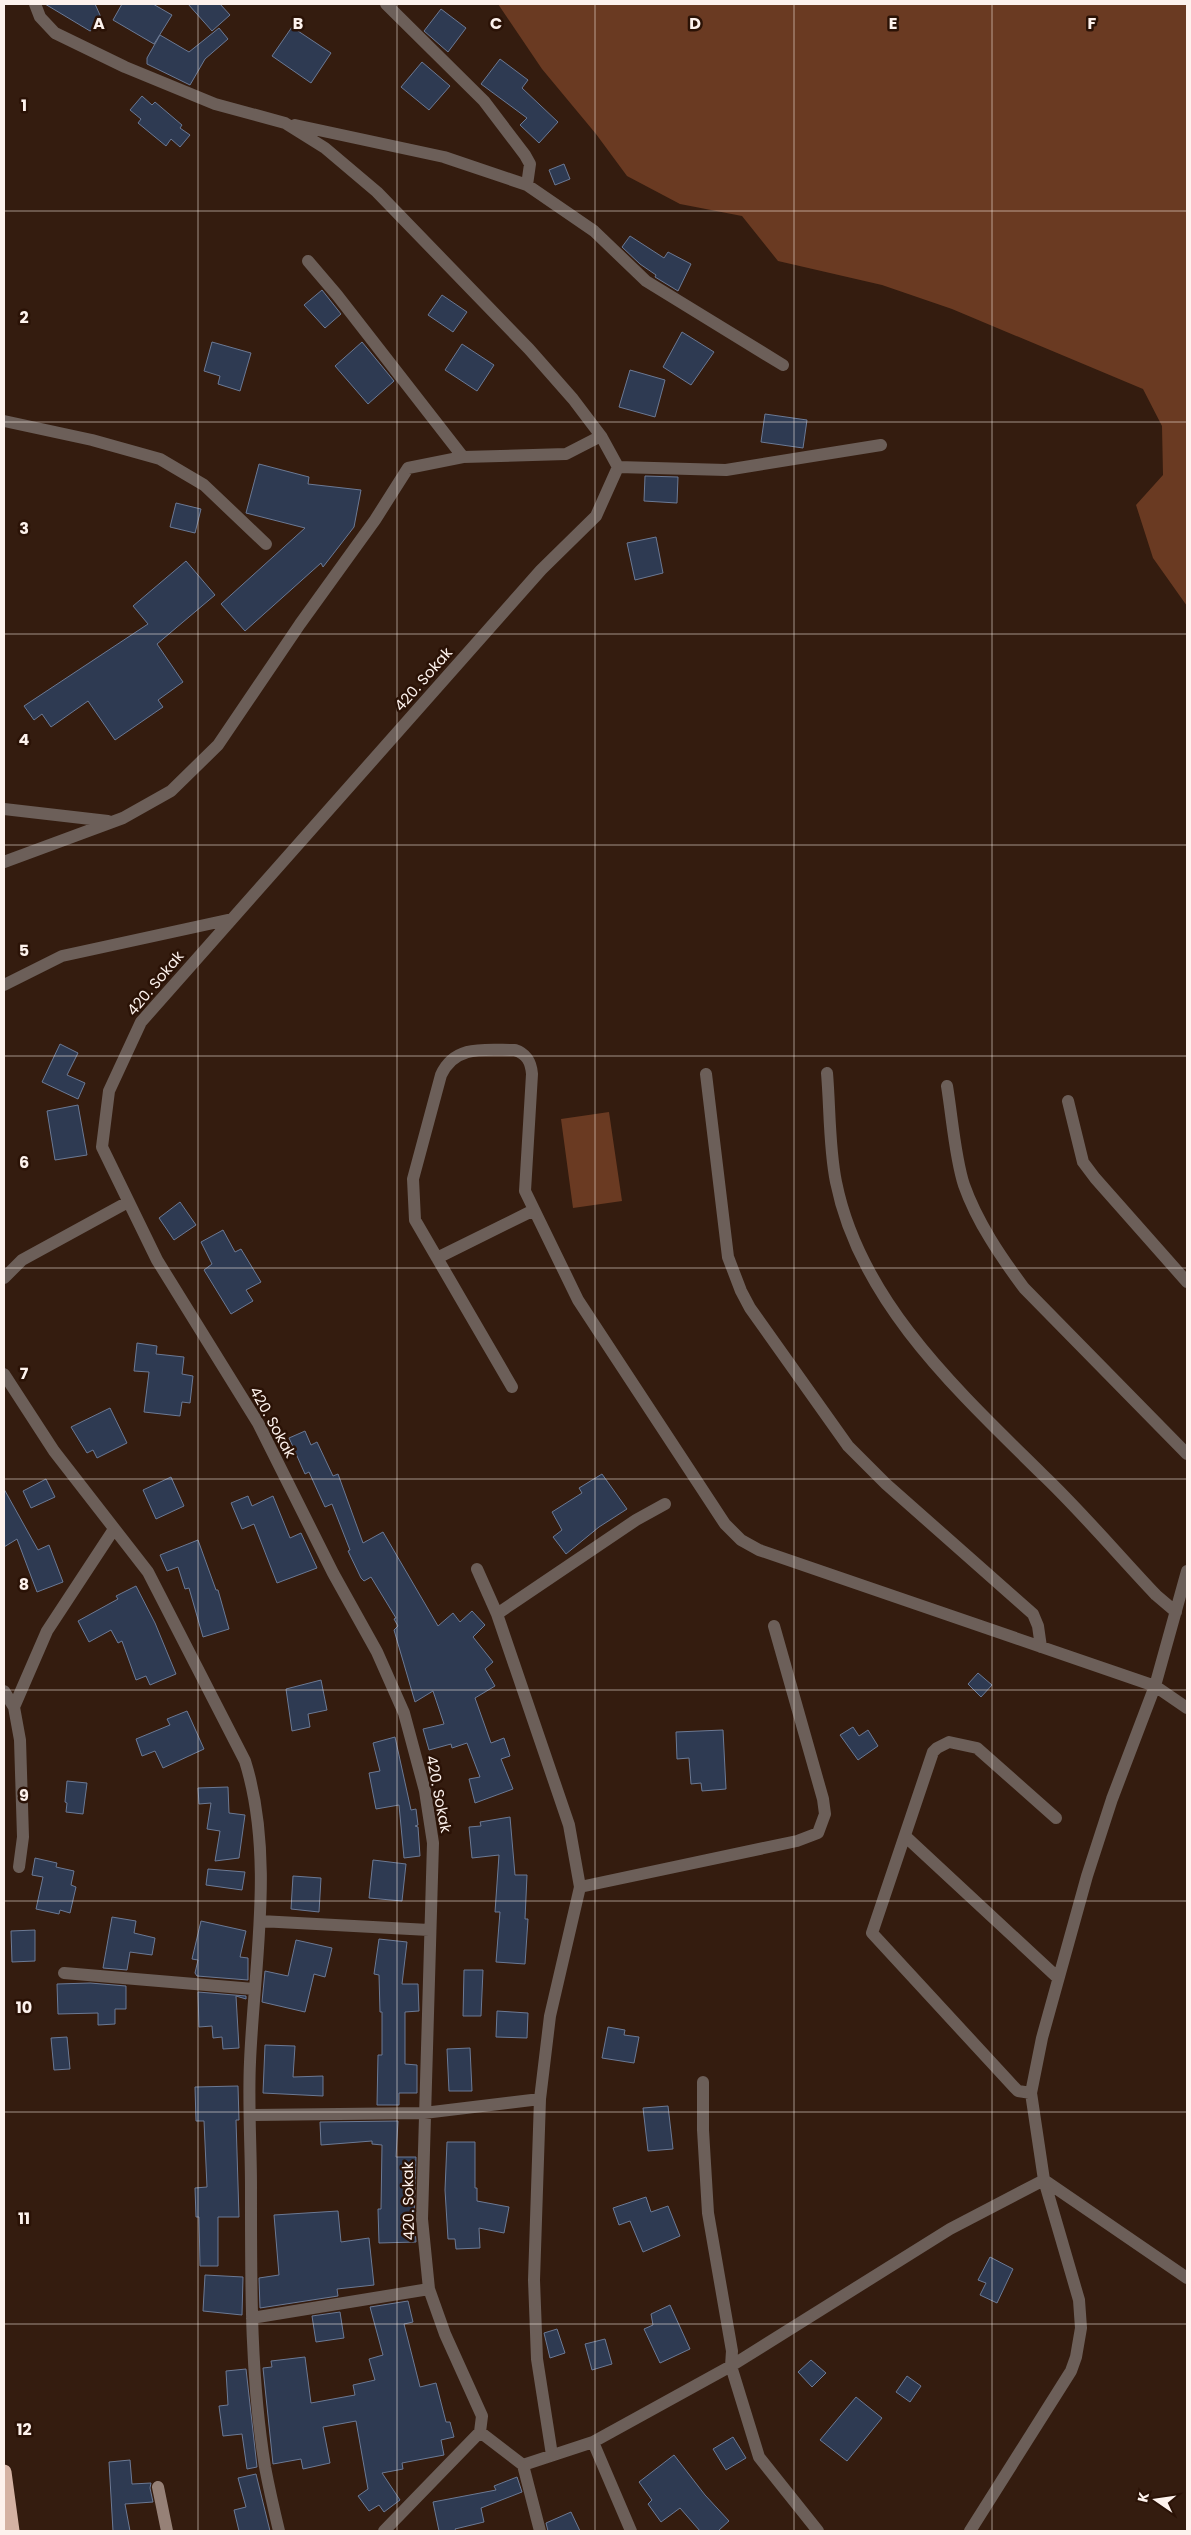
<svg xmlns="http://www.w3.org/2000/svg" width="1191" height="2535" viewBox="0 0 1191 2535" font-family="Poppins,sans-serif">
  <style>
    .green { fill: #6a3a22 }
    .building { fill: #2e3a52; stroke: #6b7994 }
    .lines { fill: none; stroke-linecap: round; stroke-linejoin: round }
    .street { stroke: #6c5f59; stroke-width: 12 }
    .secondary { stroke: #968177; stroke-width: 12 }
    .highway { stroke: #d4b2a3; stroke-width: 15 }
    .grid { fill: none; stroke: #fdf2ed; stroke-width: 1; stroke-opacity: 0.55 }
    .labels { text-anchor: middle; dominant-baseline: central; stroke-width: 5; stroke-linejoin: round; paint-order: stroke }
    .street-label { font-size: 15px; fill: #fdf2ed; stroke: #2a1206 }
    .grid-label { font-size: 16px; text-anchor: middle; font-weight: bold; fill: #fdf2ed; stroke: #2a1206; stroke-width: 5; stroke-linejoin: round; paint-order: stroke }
  </style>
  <rect width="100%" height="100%" fill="#341c0f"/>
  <path class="green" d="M498,4H1187V606L1153,558L1136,505L1163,475L1162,426L1143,389L952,309L882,285L778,261L742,216L680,204L627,176L596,134L542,69Z
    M609,1112L622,1201L573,1208L561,1119Z"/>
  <path class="building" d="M45,4H95L104,24L90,31Z
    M122,4H153L172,15L154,44L113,20Z
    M188,4H220L230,15L212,31Z
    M441,9L466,28L448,52L424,31Z
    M292,27L331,53L311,83L272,56Z
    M219,28L228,39L205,59L190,85L147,64V58L160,35L189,52Z
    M500,59L528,80L522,88L558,122L539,143L520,125L527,118L481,84Z
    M422,62L450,86L429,110L401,87Z
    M142,96L152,105L155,102L182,125L180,128L190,135L180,147L171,139L166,146L138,123L141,119L130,110Z
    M564,164L570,179L555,185L549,170Z
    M630,236L664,258L668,252L691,264L678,291L655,277L656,275L640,264L622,247Z
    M322,290L341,314L325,328L304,305Z
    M442,295L467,312L453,332L428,315Z
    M682,332L714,352L691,385L663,367Z
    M212,342L251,353L240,391L218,384L220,376L204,371Z
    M362,342L394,381L368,404L335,366Z
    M462,344L494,365L477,391L445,370Z
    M630,370L665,380L655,417L619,407Z
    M765,414L807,420L803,448L761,442Z
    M259,464L309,477L308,484L361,490L354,527L323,567L321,563L245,631L221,604L305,528L246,513Z
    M645,476L678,477L677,503L644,501Z
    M176,503L201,509L195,533L170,527Z
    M656,537L663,573L635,580L627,543Z
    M186,561L215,595L157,644L183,682L158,700L163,707L115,740L88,701L51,727L42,714L34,720L24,706L148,624L133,606Z
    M60,1044L78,1053L67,1075L85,1083L78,1099L42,1082Z
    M78,1105L87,1155L55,1160L47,1111Z
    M180,1202L196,1225L174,1240L159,1218Z
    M223,1230L235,1252L241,1249L261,1282L246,1290L253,1301L231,1314L204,1270L212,1264L201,1242Z
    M137,1343L157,1346L156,1354L184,1357L182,1374L193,1376L190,1403L182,1402L180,1416L144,1412L149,1372L134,1371Z
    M110,1408L127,1443L97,1458L93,1450L87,1453L71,1427Z
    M305,1431L311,1445L317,1442L333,1476L338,1474L363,1543L383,1532L438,1626L453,1613L460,1622L472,1611L485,1625L473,1637L493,1662L485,1669L495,1686L475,1698L491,1743L504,1738L510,1756L501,1759L513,1789L475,1803L469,1779L480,1777L467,1743L452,1748L451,1744L429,1750L423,1729L444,1724L433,1691L415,1702L394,1630L398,1626L394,1619L396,1618L371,1577L364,1581L361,1578L348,1551L350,1550L332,1504L325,1507L309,1472L305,1474L289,1438Z
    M602,1474L627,1509L599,1527L566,1554L553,1537L562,1530L552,1512L582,1493L579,1488Z
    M171,1477L184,1506L156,1519L143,1490Z
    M46,1479L55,1497L31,1508L23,1491Z
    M4,1489L38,1550L49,1545L63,1582L37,1592L17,1539L4,1547Z
    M248,1496L252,1506L273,1496L290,1538L301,1533L317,1568L277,1583L254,1524L242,1529L231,1503Z
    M198,1540L216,1590H218L229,1629L203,1637L189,1588L185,1589L178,1567L167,1571L160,1555Z
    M136,1586L155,1623L176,1674L150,1685L146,1676L136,1680L122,1641L118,1643L111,1630L89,1642L78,1621L118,1599L116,1596Z
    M978,1673L992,1685L981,1697L968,1684Z
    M321,1680L327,1710L308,1714L310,1727L292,1731L286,1689Z
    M187,1711L204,1749L163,1768L155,1751L142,1756L136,1739L170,1725L167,1719Z
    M853,1727L859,1736L868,1730L878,1746L858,1760L840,1735Z
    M723,1730L726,1789L702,1791L701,1783L691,1784L689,1758L677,1759L676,1732Z
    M395,1737L411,1810L416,1809L418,1825L415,1826L418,1827L420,1856L404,1858L399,1805L376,1809L369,1773L380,1771L373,1743Z
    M67,1781L87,1783L83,1814L66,1812L67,1803L65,1802Z
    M228,1787L229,1813L245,1815L239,1858L215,1861L220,1831L207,1829L211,1803L199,1804L198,1788Z
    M510,1817L515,1875H527L525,1919H528L525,1964L496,1962L500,1912H495L499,1855L472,1858L469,1827L481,1826L480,1822Z
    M35,1858L57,1863L56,1867L74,1871L71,1885L76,1887L70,1913L60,1910L59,1914L36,1909L43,1877L32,1875Z
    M373,1860L406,1864L402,1901L369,1898Z
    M208,1869L245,1872L242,1890L206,1885Z
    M293,1876L321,1878L319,1912L291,1909Z
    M112,1917L136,1921L134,1933L155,1938L152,1955L130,1952L127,1970L103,1968Z
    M201,1921L246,1931L240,1957L248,1958V1980L197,1976L195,1973L198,1960L192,1959Z
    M35,1930V1961L12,1962L11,1931Z
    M379,1939L407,1942L402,1984H418L419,2011L405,2012V2064L417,2065V2093H399V2105H377L378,2055H382V2012H380L379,1975L374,1974Z
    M296,1940L332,1948L325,1977L314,1974L305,2012L262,2002L265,1971L288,1976Z
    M464,1970H483L481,2016H463Z
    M90,1983L126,1986V2009H115V2024L98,2025V2013L58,2014L57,1984Z
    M198,1992L246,1996V1999L236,1996L239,2048L223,2049L222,2037L213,2038L212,2026L199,2027Z
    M497,2011L528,2013L527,2038L496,2037Z
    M608,2027L625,2030L624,2035L639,2037L634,2063L602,2058Z
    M67,2037L70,2069L54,2070L51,2038Z
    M265,2045L295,2046L293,2077L323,2076V2096L263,2093Z
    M470,2048L472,2091H449L447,2049Z
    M238,2086L239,2120H236L239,2217H218V2266H200L199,2217H196L195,2188L207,2187L204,2121H196L195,2087Z
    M668,2106L673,2149L648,2151L643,2108Z
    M398,2121L396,2157H416L414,2219L416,2242L379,2243L378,2209H381L382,2145L372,2144V2141L321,2145L320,2122Z
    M447,2142H475V2188H477V2201L509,2207L504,2233L479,2228L480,2248L456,2249L455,2239H448L445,2190Z
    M646,2197L651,2212L668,2206L680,2236L643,2252L630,2221L619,2225L613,2208Z
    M338,2211L341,2242L369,2238L374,2285L337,2289L338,2296L260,2308L259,2278L279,2275L274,2215Z
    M990,2257L1013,2269L997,2303L980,2295L986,2283L978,2280Z
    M205,2275L243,2277L242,2315L203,2311Z
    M408,2301L413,2322L404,2324L420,2387L436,2383L446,2422H450L454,2437L441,2440L444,2455L402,2463L403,2469L382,2473L400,2500L384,2512L379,2505L369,2511L358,2496L368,2489L356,2421L323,2427L330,2463L303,2469L301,2459L273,2464L263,2368L272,2367L271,2361L305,2357L311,2403L355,2395L353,2385L375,2380L369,2359L383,2355L370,2307Z
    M670,2305L690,2349L660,2363L644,2329L653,2325L651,2314Z
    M340,2312L344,2338L316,2342L312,2316Z
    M557,2329L565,2353L550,2358L544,2333Z
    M605,2339L612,2364L592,2370L585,2344Z
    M811,2360L826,2373L812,2387L798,2372Z
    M246,2369L257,2467L247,2469L242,2434L223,2436L219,2406L228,2405L226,2371Z
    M907,2376L921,2386L910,2402L896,2392Z
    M856,2397L882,2418L847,2461L820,2440Z
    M733,2437L746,2458L726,2470L713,2449Z
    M674,2455L705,2495L729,2521L718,2531H700L680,2508L661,2522L648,2504L652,2500L639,2482Z
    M130,2460L132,2484L151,2483L150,2488L153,2502L125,2504L130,2531H113L109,2462Z
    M256,2474L270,2531H239L234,2510L246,2507L238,2478Z
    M517,2477L522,2492L481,2508L484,2522L455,2529L456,2531H439L433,2502L496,2490L494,2486Z
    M571,2512L580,2531H548L546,2523Z"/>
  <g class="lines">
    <path class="street" d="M35,4L40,17L55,33L125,67L215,104L285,123L325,148L377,192L529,349L573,399L601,436L618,467
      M295,125L444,157L527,185L530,164L525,155L484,101L386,4
      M527,185L594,231L646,281L783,365
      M308,261L337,295L463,457
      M4,421L92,440L160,459L204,485L266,544
      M618,467L726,470L881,445
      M4,809L108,821
      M4,862L123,818L171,791L218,745L300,624L375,520L408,468L463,457L566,454L601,436
      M4,985L62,956L232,919
      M827,1073C830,1108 829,1148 836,1182C860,1302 959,1392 1042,1474C1082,1512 1118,1555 1156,1595L1176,1612
      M706,1074L728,1257L741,1291L750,1308L848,1446L886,1484L1033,1614L1038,1626L1041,1647
      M947,1086C952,1116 955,1158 964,1185C977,1222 1001,1257 1024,1288L1187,1454
      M1068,1101L1083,1162L1095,1178L1187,1282
      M437,1258L534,1210
      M4,1278L22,1260L128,1202
      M4,1374L54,1451L148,1572L245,1761C275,1857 254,1964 250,2062C248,2104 251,2146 251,2187C251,2280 250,2374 265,2467C269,2488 274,2510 279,2531
      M512,1387L415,1220L413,1179L441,1075C455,1044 486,1050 515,1050C527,1054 531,1062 532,1074L525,1191L578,1300L725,1524L741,1540L759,1550L1155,1686L1187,1708
      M477,1569L497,1614L569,1825L580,1887L550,2016L540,2099L534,2280L537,2359L552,2455
      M497,1614L636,1520L665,1504
      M4,1691L14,1707
      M905,1836L1058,1978
      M19,1867L23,1837L20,1740L14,1707L47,1631L114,1529
      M580,1887L797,1841L818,1833L825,1814L823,1799L774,1626
      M260,1921L429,1930
      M64,1973L254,1989
      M703,2082V2130L708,2213L732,2351L731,2366L759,2457L818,2531
      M1031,2093L1018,2091L1014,2087L872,1933L933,1752L937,1748L949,1742L977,1748L1056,1818
      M251,2115L424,2113L540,2099
      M1044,2180L1187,2278
      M252,2318L429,2289
      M480,2432L523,2465L540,2531
      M593,2442L631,2531
      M523,2465L593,2442L731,2366L950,2229L1044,2180L1031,2093L1042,2038L1087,1876L1112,1799L1155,1686L1187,1571
      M384,2531L480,2432L482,2416L445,2334L429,2289L422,2219L433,1843L425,1791L404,1713L377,1652L333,1573L258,1423L157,1260L102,1147L109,1091L141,1022L541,570L596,516L618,467
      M970,2531L1071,2371L1076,2357L1081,2328L1079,2300L1044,2180"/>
    <path class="secondary" d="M158,2487L167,2531"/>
    <path class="highway" d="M4,2472L12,2531"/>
  </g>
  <path class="grid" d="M198,4V2531M397,4V2531M595,4V2531M794,4V2531M992,4V2531M4,211H1187M4,422H1187M4,634H1187M4,845H1187M4,1056H1187M4,1268H1187M4,1479H1187M4,1690H1187M4,1901H1187M4,2112H1187M4,2324H1187"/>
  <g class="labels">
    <g class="street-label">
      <text transform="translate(423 679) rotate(-49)">420. Sokak</text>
      <text transform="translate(155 983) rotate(-50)">420. Sokak</text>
      <text transform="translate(273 1422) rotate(61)">420. Sokak</text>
      <text transform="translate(439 1794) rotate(79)">420. Sokak</text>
      <text transform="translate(408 2201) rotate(-91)">420. Sokak</text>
    </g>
  </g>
  <g class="grid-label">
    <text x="99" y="29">A</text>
    <text x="298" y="29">B</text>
    <text x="496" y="29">C</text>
    <text x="695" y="29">D</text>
    <text x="893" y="29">E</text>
    <text x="1092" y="29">F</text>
    <text x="24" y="111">1</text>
    <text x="24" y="323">2</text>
    <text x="24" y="534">3</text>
    <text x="24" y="745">4</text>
    <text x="24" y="956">5</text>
    <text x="24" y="1168">6</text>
    <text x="24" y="1379">7</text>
    <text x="24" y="1590">8</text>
    <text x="24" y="1801">9</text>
    <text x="24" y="2013">10</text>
    <text x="24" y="2224">11</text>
    <text x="24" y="2435">12</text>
  </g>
  <rect width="1191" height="2535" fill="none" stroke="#fdf2ed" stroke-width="10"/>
  <g transform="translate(1156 2500) rotate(283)" stroke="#2a1206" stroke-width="4" paint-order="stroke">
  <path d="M0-4L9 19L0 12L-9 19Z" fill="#fdf2ed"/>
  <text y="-8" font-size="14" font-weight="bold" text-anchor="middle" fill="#fdf2ed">K</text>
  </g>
</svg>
